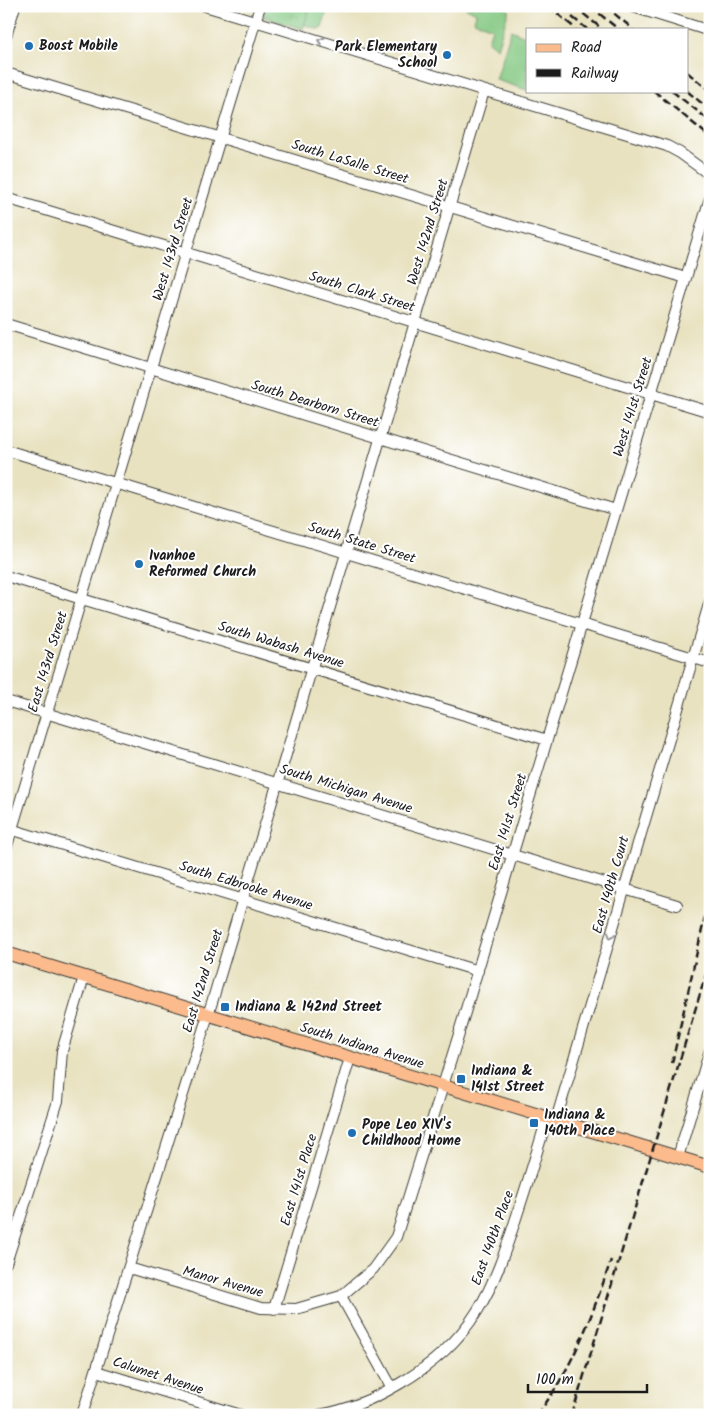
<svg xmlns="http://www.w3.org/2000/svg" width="716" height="1421" viewBox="0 0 716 1421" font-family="Kalam,sans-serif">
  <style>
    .green { fill: #84c882; stroke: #50724f }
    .park { fill: url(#park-crowns); stroke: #50724f }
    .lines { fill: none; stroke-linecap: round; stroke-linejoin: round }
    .minor-casing { stroke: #3b3a35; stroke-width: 12 }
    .major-casing { stroke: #3b3a35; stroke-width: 14 }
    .minor { stroke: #fff; stroke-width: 10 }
    .major { stroke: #fbbb8d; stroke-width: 12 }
    .rail { stroke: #1c1c1c; stroke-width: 2.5; stroke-dasharray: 8 4; stroke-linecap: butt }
    .oneway { stroke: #999 }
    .poi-dot { fill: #1f6fb2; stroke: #fff; stroke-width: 2 }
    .labels { text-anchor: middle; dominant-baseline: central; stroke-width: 4; stroke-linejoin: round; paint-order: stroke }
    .poi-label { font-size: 14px; font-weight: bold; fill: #1c1c1c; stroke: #fff; text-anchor: start }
    .street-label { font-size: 14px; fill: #1c1c1c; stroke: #fff }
  </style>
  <defs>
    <pattern id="park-crowns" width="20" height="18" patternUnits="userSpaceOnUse" patternTransform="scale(1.25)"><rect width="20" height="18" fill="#84c882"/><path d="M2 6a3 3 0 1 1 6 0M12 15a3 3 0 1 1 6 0" fill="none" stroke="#71ab70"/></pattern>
  </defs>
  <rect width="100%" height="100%" fill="#fff"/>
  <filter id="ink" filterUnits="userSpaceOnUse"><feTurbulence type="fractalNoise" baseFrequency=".02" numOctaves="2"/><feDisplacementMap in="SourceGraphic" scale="10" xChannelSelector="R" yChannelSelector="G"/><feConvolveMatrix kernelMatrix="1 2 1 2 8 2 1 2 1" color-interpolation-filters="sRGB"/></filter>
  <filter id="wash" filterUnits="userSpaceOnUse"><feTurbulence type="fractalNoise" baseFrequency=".0096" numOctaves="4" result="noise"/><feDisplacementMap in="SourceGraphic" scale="20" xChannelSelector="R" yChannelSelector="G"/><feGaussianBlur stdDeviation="1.12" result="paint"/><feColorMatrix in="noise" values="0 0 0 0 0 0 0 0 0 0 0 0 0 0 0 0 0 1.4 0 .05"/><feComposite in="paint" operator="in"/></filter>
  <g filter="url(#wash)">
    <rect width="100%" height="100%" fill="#e8e2c0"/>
    <path class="green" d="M275,6H328L322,28L317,29L275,14Z
      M463,6H505L509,10L497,48L488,41L492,28L474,21L476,13Z
      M511,30L527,37V90L496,80Z"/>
    <path class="park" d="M265,6H310L303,29L263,17Z"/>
  </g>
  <g filter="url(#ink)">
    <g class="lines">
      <defs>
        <path id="minor" d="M205,6L667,146L680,153L710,175
          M630,6L710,31
          M6,36L15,6
          M6,73L686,278
          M6,198L710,412
          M6,324L616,510
          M6,450L710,663
          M6,576L547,740
          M6,701L677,905
          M7,828L478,971
          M6,849L260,6
          M460,1029L710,198
          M556,1120L710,601
          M678,1157L710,1050
          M6,1263L58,1101L62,1051L84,977
          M129,1268L261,1308L296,1309L341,1296L373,1269L396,1237L459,1034
          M341,1296L392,1388
          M274,1309L350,1058
          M96,1371L241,1415
          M82,1415L213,999L484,91
          M319,1415C348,1410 374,1399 399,1384C474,1341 493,1290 518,1212C528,1181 538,1149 547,1118"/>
        <path id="major" d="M6,953L710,1167"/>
      </defs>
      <use href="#minor" class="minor-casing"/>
      <use href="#major" class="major-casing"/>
      <use href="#minor" class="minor"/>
      <use href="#major" class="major"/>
      <path class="rail" d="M548,6L576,29
        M574,6L602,29
        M590,6L618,29
        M605,6L633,29
        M572,17L587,29
        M687,72L710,91
        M654,91L710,137
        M672,91L710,121
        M687,91L710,110
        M672,1063L710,894
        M537,1415C572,1370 593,1314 611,1260
        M572,1415L710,961"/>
    </g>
    <defs><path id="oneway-chevron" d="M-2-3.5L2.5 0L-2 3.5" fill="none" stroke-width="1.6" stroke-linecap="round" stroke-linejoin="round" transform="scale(1.25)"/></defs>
    <g class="oneway">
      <use href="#oneway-chevron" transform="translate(321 41) rotate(-163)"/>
      <use href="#oneway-chevron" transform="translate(611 935) rotate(106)"/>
    </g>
  </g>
  <g class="poi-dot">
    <circle cx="29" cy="46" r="5"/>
    <circle cx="447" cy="55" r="5"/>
    <circle cx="139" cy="564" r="5"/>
    <rect x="220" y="1002" width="10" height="10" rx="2.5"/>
    <rect x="456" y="1074" width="10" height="10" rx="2.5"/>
    <rect x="529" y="1118" width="10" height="10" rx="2.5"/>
    <circle cx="352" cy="1133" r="5"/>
  </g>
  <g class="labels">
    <g class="poi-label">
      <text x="39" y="46">Boost Mobile</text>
      <text x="437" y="47" text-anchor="end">Park Elementary<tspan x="437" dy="16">School</tspan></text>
      <text x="149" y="556">Ivanhoe<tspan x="149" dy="16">Reformed Church</tspan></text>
      <text x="235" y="1007">Indiana &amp; 142nd Street</text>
      <text x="471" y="1071">Indiana &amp;<tspan x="471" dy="16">141st Street</tspan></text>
      <text x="544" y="1115">Indiana &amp;<tspan x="544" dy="16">140th Place</tspan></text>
      <text x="362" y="1125">Pope Leo XIV's<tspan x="362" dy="16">Childhood Home</tspan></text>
    </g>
    <g class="street-label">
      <text transform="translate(350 162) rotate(17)">South LaSalle Street</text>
      <text transform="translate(428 232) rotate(-73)">West 142nd Street</text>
      <text transform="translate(173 249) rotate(-73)">West 143rd Street</text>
      <text transform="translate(362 292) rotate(17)">South Clark Street</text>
      <text transform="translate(315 404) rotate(17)">South Dearborn Street</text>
      <text transform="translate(633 407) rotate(-73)">West 141st Street</text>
      <text transform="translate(362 543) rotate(17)">South State Street</text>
      <text transform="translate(281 645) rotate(17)">South Wabash Avenue</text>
      <text transform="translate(48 662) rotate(-73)">East 143rd Street</text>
      <text transform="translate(346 789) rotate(17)">South Michigan Avenue</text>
      <text transform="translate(508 822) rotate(-73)">East 141st Street</text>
      <text transform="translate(611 885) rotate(-74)">East 140th Court</text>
      <text transform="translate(246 886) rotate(17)">South Edbrooke Avenue</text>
      <text transform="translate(203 981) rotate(-73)">East 142nd Street</text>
      <text transform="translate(362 1046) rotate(17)">South Indiana Avenue</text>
      <text transform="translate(299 1180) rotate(-73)">East 141st Place</text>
      <text transform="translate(493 1238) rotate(-70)">East 140th Place</text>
      <text transform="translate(223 1282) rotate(16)">Manor Avenue</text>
      <text transform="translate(158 1376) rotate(18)">Calumet Avenue</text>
    </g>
  </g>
  <rect width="716" height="1421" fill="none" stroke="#fff" stroke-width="25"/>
  <rect x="526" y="28" width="162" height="65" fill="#ffffff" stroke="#a4a4a4"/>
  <rect x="536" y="44" width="25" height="8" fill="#fbbb8d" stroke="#a4a4a4"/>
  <text x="571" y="52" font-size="15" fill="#1c1c1c">Road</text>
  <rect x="536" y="69" width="25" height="8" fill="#1c1c1c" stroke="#a4a4a4"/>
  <text x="571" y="78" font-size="15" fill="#1c1c1c">Railway</text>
  <path d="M528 1384v8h119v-8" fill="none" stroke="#1c1c1c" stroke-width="2.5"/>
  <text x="536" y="1384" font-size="15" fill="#1c1c1c" stroke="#ffffff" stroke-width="4" paint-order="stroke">100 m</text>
</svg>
